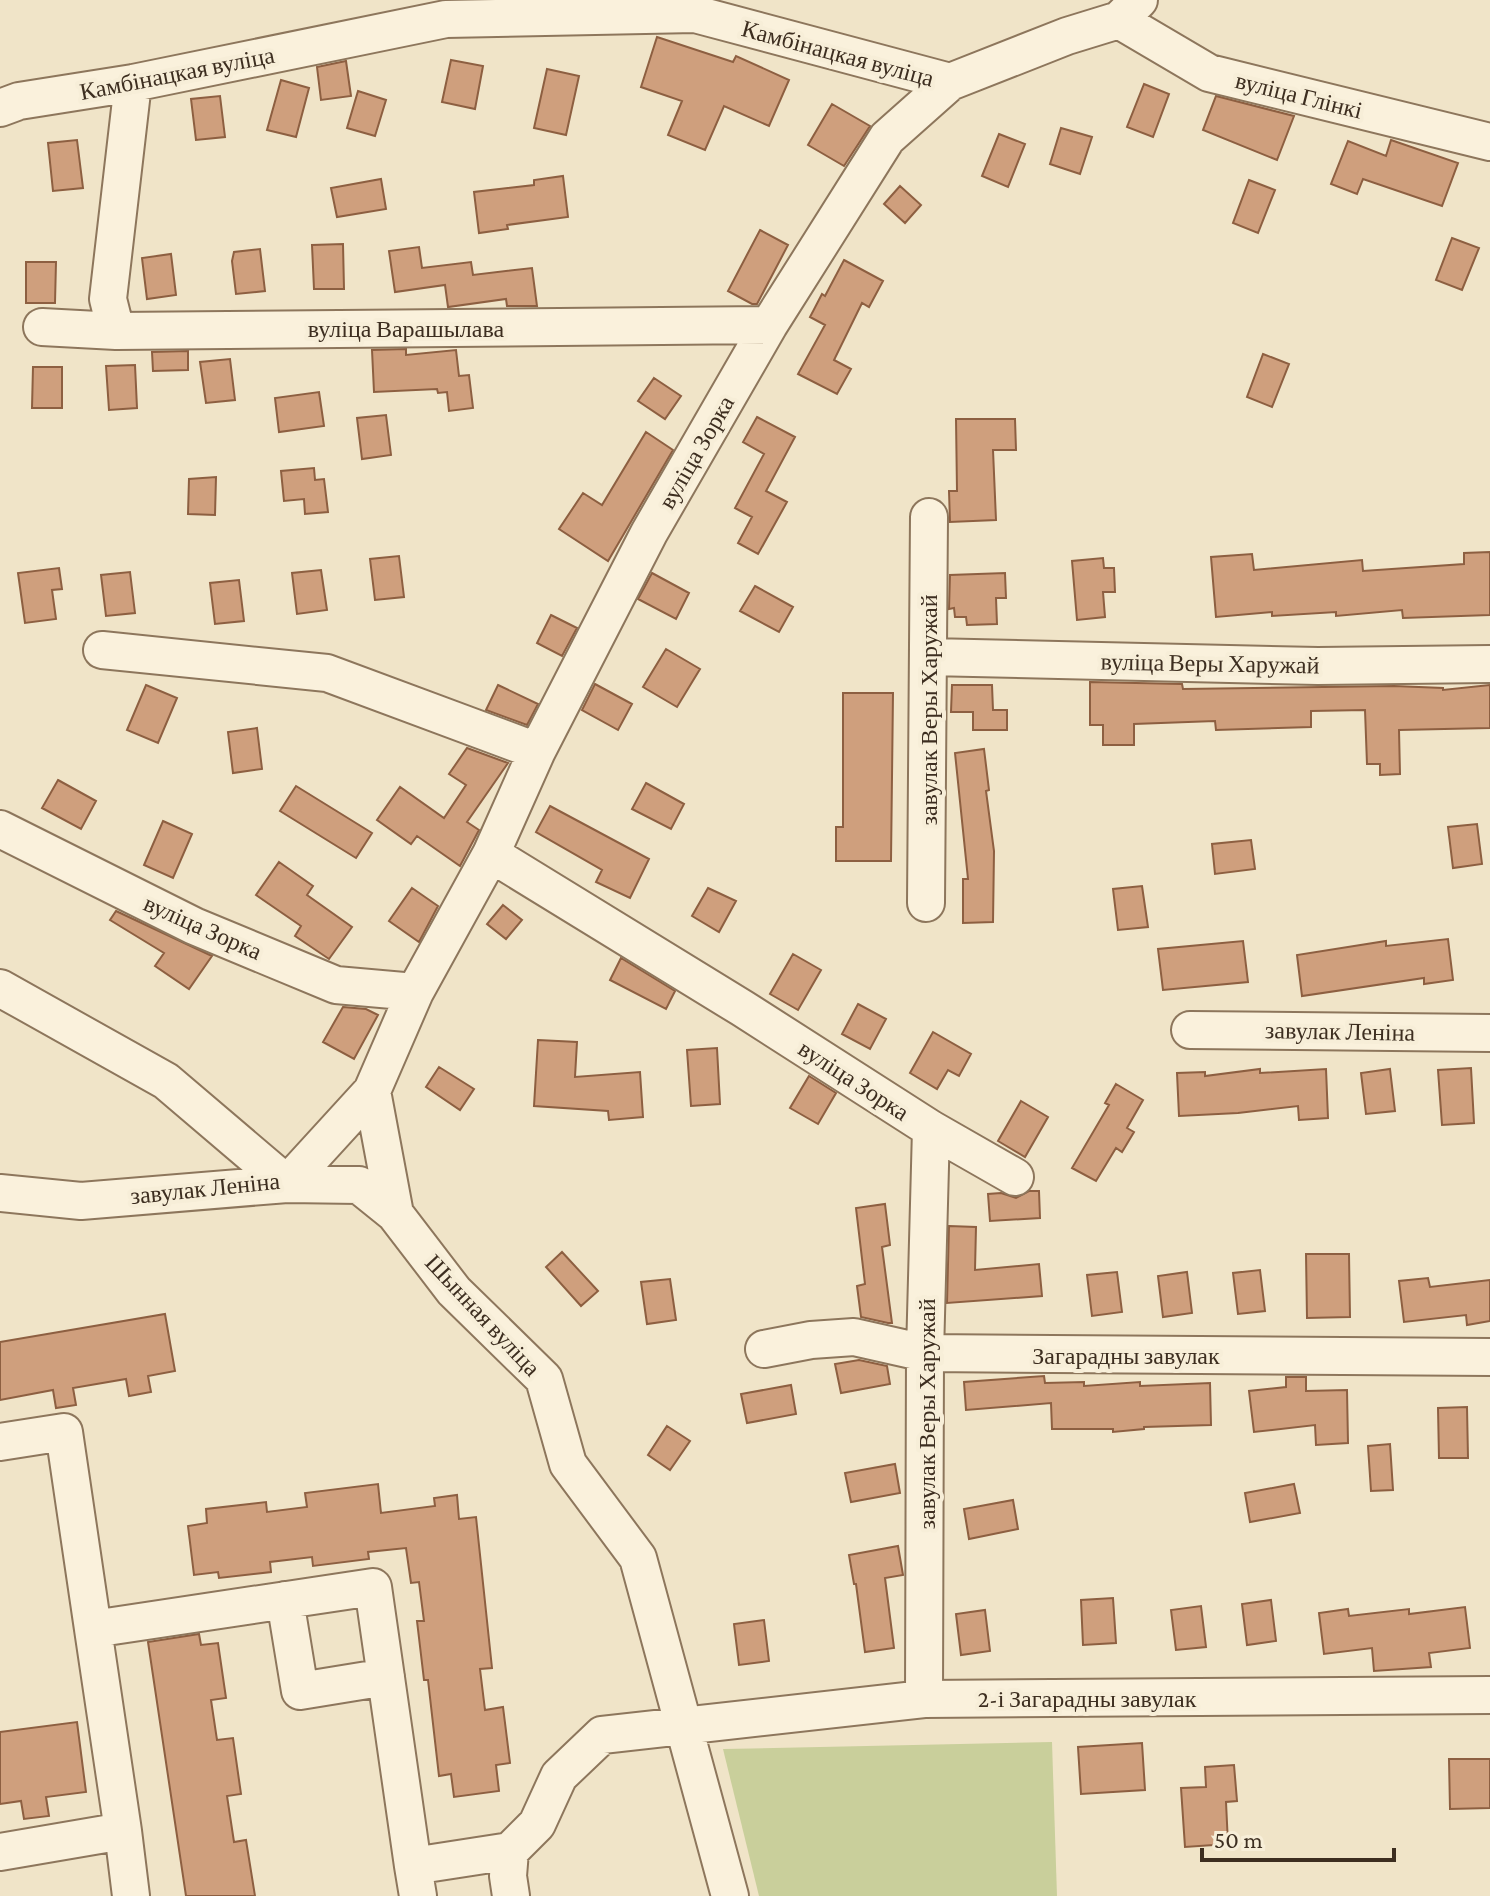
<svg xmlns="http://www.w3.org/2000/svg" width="1490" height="1896" viewBox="0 0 1490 1896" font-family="'Crimson Pro',serif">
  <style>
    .green { fill: #c9cf9b }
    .building { fill: #cf9f7d; stroke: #8d5f41; stroke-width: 2 }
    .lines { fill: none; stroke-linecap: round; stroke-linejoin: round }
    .minor-casing { stroke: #8d765c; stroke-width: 40 }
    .minor { stroke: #faf1dc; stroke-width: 36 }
    .labels { text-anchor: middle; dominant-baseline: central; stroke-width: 8; stroke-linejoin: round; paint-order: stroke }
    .street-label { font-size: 24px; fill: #3d2e20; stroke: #f7eed8 }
  </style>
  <rect width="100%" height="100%" fill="#f0e4c8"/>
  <path class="green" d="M1052,1742L1057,1896H759L723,1749Z"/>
  <path class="building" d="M657,37L733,62L736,56L789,80L769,126L724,106L705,150L668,135L682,101L641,87Z
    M451,60L483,66L475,109L442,102Z
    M346,61L351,96L321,100L317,67Z
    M547,69L579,76L566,135L534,128Z
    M281,80L309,88L296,137L267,130Z
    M1144,84L1169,94L1153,137L1127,127Z
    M358,91L386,100L375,136L347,128Z
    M220,96L225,137L196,140L191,99Z
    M1216,96L1294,116L1277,160L1203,130Z
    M832,104L870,126L844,166L808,145Z
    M1061,128L1092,137L1080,174L1050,164Z
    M999,134L1025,144L1008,187L982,176Z
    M77,140L83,188L53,191L48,143Z
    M1391,140L1458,163L1442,206L1363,179L1357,194L1331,184L1348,141L1386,156Z
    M563,176L568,217L507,225L508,229L479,233L474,192L534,185V180Z
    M381,179L386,209L337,217L331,188Z
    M1249,180L1275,190L1258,233L1233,223Z
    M900,186L921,205L905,223L884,204Z
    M760,230L788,245L757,304H752L728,291Z
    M1452,238L1479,248L1462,290L1436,280Z
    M343,244L344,289H314L312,245Z
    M419,247L422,268L471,262L473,275L532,268L537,306H507L506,299L448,307L445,285L395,292L389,251Z
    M260,249L265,291L236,294L232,261L234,252Z
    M171,254L176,295L147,299L142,258Z
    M844,260L883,281L869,307L862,303L834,360L851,369L837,394L798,374L825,325L810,317L822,294L825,296Z
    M26,262H56L55,303H26Z
    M406,349V355L456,350L459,376L469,375L473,408L449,411L447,392L438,393L437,389L374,392L372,350Z
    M188,351V370L153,371L152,352Z
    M1263,354L1289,364L1272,407L1247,397Z
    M230,359L235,400L206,403L200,362Z
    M135,365L137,408L109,410L106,366Z
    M33,367H62V408H32Z
    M654,378L681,396L665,419L638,401Z
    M319,392L324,426L279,432L275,398Z
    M386,415L391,455L362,459L357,418Z
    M757,417L795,437L766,491L787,502L758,554L738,543L752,517L735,508L764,454L743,442Z
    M956,419H1015L1016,450H993L996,520L950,522L949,491H957Z
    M646,432L673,450L608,561L559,529L583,493L602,505Z
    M314,468L315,480L324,479L328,512L305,514L304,499L284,501L281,471Z
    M216,477L215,515L188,514L189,479Z
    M1490,552V615L1403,618L1402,610L1336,616V612L1272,616V612L1216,617L1211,557L1252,554L1254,570L1362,560L1363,571L1464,564V553Z
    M399,556L404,597L375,600L370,559Z
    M1103,558L1104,568H1114L1115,592H1103L1105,617L1077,620L1072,561Z
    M59,568L62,589L52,590L56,619L25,623L18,573Z
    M321,570L327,610L297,614L292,573Z
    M130,572L135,613L106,616L101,575Z
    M652,573L689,593L676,619L638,599Z
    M1005,573L1006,598H996L997,624L967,625L966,617H955L954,608L949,609L950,575Z
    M239,580L244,621L215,624L210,583Z
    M755,586L793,607L779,632L740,611Z
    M551,615L577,628L562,656L537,643Z
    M666,649L700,669L677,707L643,687Z
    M1090,682L1182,684L1183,689L1394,686L1443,688V690L1490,685V728L1399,730L1400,774L1380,775V764H1367L1365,710L1311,711V727L1216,730L1215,721L1134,724V745H1103V725H1090Z
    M595,684L632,704L618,730L582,710Z
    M146,685L177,698L158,743L127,730Z
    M498,685L538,704L527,725L486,710Z
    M952,685H992L993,710H1007V730H973V712H951Z
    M843,693H893L891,861H836V827H843Z
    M257,728L262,769L233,773L228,732Z
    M467,748L508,763L467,822L479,830L460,866L417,836L411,844L377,820L400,787L444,818L466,785L449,774Z
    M984,749L989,790L986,791L994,851L993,922L963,923V879H968L955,753Z
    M58,780L96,801L81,829L42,808Z
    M646,783L684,804L671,829L632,809Z
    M296,786L372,833L356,858L280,811Z
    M550,806L649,859L630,898L596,882L602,870L536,832Z
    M163,821L192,834L173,878L144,865Z
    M1477,824L1482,864L1453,868L1448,827Z
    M1251,840L1255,869L1215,874L1212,844Z
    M279,862L313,886L307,895L352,927L329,959L295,936L301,926L256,895Z
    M1142,886L1148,927L1118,930L1113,889Z
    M412,888L438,906L419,942L389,921Z
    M708,888L736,901L719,932L692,916Z
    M503,905L522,920L506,939L487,924Z
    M116,911L212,956L189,989L155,966L164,953L110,920Z
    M1448,939L1453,980L1424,984V978L1302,996L1297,955L1386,941V946Z
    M1243,941L1248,982L1163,990L1158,949Z
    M793,954L821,970L798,1010L770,994Z
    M621,958L675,991L666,1009L610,980Z
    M858,1004L886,1019L870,1049L842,1034Z
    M343,1007L366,1009L378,1015L354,1059L323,1042Z
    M933,1032L971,1054L959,1076L948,1070L937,1089L910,1073Z
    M538,1040L577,1042L575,1077L640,1072L643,1117L609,1120L608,1111L534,1106Z
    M717,1048L720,1104L691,1106L687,1050Z
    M439,1067L474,1089L460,1110L426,1087Z
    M1471,1068L1474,1123L1442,1125L1438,1070Z
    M1260,1069V1073L1326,1069L1328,1118L1299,1120L1298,1106L1238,1113L1179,1116L1177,1073L1205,1072V1076Z
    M1390,1069L1395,1111L1366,1114L1361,1073Z
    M809,1076L836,1093L818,1124L790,1108Z
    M1116,1084L1143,1100L1127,1128L1134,1132L1122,1152L1116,1148L1096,1181L1072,1168L1109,1105L1105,1103Z
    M1021,1101L1048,1117L1025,1157L998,1141Z
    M1029,1191H1039L1040,1218L990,1221L988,1194L1001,1193L1016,1198Z
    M885,1204L890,1245L882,1247L892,1323H888L861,1317L857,1286L865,1284L856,1208Z
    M949,1226L976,1227L975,1270L1039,1264L1042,1296L947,1303Z
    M562,1252L598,1291L581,1306L546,1267Z
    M1306,1254H1349L1350,1317L1307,1318Z
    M1260,1270L1265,1311L1238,1314L1233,1273Z
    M1117,1272L1122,1312L1092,1316L1087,1275Z
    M1187,1272L1192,1313L1163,1317L1158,1276Z
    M1428,1278L1430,1287L1490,1280V1321L1467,1325L1466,1315L1404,1322L1399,1281Z
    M670,1279L676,1320L647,1324L641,1282Z
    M165,1314L175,1371L148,1376L151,1392L129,1396L126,1379L73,1388L76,1405L56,1408L53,1390L0,1400V1342Z
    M859,1360L887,1366L890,1384L841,1393L835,1364Z
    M1044,1376L1045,1383L1084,1382V1386L1140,1382V1386L1210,1383L1211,1425L1144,1427V1429L1113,1432V1429H1052L1051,1403L966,1410L964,1382Z
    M1286,1377H1306V1391L1347,1390L1348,1443L1316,1445L1315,1425L1254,1432L1249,1391L1286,1387Z
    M791,1385L796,1414L747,1423L741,1394Z
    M1467,1407L1468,1458H1439L1438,1408Z
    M667,1426L690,1441L670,1470L648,1455Z
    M1390,1444L1393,1490L1371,1491L1368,1446Z
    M895,1464L900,1493L851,1502L845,1473Z
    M378,1484L381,1513L435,1506L434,1498L457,1495L459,1519L476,1517L492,1668L480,1669L485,1710L503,1707L510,1763L496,1765L499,1791L454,1797L451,1774L439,1776L428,1680H424L417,1621H424L419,1582L411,1583L406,1548L368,1552L369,1559L313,1566L312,1557L270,1562L271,1572L219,1578L218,1572L194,1575L188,1526L207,1523L206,1509L266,1502L267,1512L307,1507L305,1493Z
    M1294,1484L1300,1513L1250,1522L1245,1493Z
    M1013,1500L1018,1529L969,1539L964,1509Z
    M898,1546L903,1575L885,1578L894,1648L865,1652L856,1584H854L849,1555Z
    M1113,1598L1116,1643L1083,1645L1081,1600Z
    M1271,1600L1276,1641L1247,1645L1242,1604Z
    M1201,1606L1206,1647L1176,1650L1171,1610Z
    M1465,1607L1470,1648L1429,1653L1431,1667L1374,1671L1372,1648L1324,1654L1319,1613L1348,1609L1349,1616L1409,1609V1614Z
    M985,1610L990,1651L961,1655L956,1614Z
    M764,1620L769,1661L739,1665L734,1624Z
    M199,1634L201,1645L218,1643L226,1698L211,1700L217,1740L233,1738L241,1794L227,1796L234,1842L246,1840L255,1896H186L148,1642Z
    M77,1722L86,1792L46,1797L49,1816L24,1819L21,1801L0,1804V1732Z
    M1142,1743L1145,1790L1081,1794L1078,1747Z
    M1449,1759H1490V1808L1450,1809Z
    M1234,1765L1237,1801L1226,1802L1228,1844L1185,1847L1181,1788L1206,1787L1205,1767Z"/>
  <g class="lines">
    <defs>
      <path id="minor" d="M1119,20L1209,73L1490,142
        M0,108L19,101L133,83L446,19L695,14L950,82L1067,36L1119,20L1139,0
        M42,327L116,331L769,325
        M116,331L108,299L133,83
        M102,650L327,673L537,751
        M929,657L1318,666L1490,664
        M0,829L194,926L336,985L415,992
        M491,854L742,1008L931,1129L1015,1177
        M926,903L929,517
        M0,988L166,1081L287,1184L359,1185L395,1214
        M1190,1030L1490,1033
        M372,1091L395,1214L454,1291L544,1379L568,1464L638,1558L730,1896
        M0,1193L81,1201L287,1184L372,1091L415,992L491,854L537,751L649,533L769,325L887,138L950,82
        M764,1349L811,1340L854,1337L925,1353L1490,1357
        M0,1442L64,1432L93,1629
        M285,1600L300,1691L386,1677
        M924,1699L925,1353L931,1129
        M123,1831L131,1896
        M0,1852L123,1831L93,1629L373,1587L413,1866
        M418,1896L413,1866L510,1851
        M511,1896L508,1876L510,1851L537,1824L559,1776L602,1735L924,1699L1490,1695"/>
    </defs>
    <use href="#minor" class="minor-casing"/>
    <use href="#minor" class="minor"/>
  </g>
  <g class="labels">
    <g class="street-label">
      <text transform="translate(838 53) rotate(15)">Камбінацкая вуліца</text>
      <text transform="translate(177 73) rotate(-11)">Камбінацкая вуліца</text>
      <text transform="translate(1299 95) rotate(14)">вуліца Глінкі</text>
      <text x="406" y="328">вуліца Варашылава</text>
      <text transform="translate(696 452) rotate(-60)">вуліца Зорка</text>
      <text transform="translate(1210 663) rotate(1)">вуліца Веры Харужай</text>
      <text transform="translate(928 710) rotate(-90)">завулак Веры Харужай</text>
      <text transform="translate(203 927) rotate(24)">вуліца Зорка</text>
      <text transform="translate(1340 1031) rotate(1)">завулак Леніна</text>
      <text transform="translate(854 1080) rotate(33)">вуліца Зорка</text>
      <text transform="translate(205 1188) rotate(-6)">завулак Леніна</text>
      <text transform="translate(483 1315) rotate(47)">Шынная вуліца</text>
      <text x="1126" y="1355">Загарадны завулак</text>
      <text transform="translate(926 1414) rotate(-90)">завулак Веры Харужай</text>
      <text x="1087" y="1698">2-і Загарадны завулак</text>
    </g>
  </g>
  <path d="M1202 1848v12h192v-12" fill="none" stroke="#3d2e20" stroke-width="4"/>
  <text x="1214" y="1848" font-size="24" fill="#3d2e20" stroke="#f7eed8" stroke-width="6" paint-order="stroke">50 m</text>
</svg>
